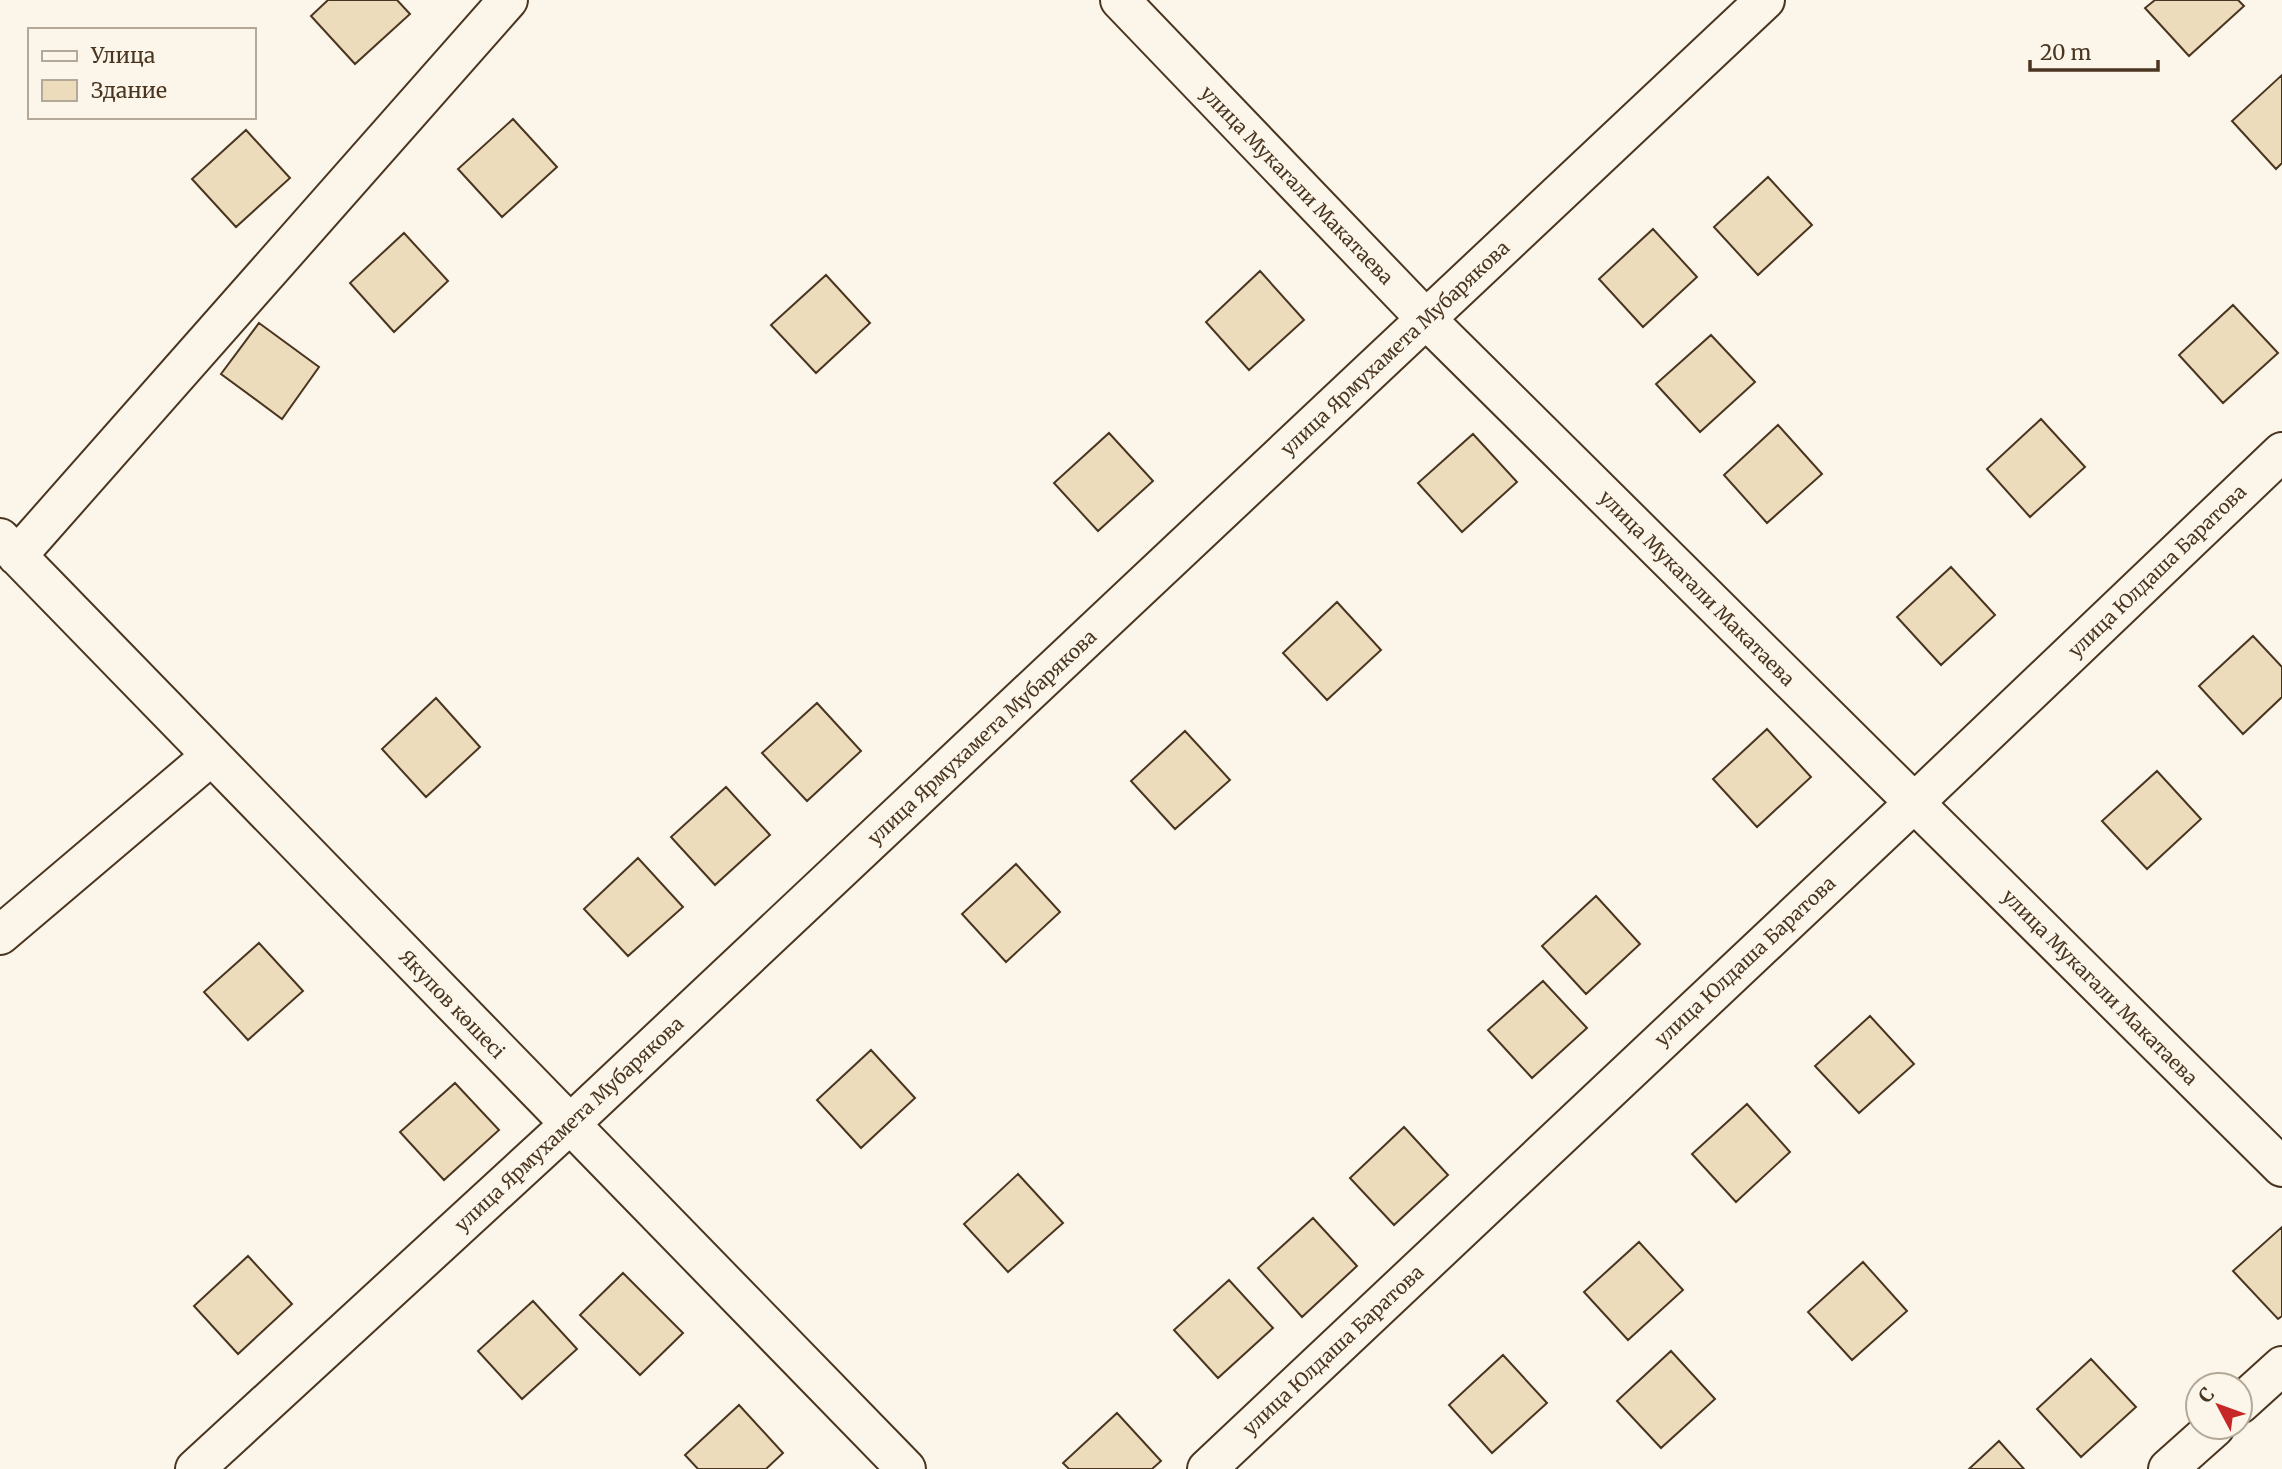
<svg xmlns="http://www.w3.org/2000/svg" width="2282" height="1469" viewBox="0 0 2282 1469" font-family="Merriweather,serif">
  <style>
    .building { fill: #ecdcbc; stroke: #4a3520; stroke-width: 2 }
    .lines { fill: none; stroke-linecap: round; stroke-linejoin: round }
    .minor-casing { stroke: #4a3520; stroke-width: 42 }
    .minor { stroke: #fbf6e9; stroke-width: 38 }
    .labels { text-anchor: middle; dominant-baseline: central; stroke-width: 5; stroke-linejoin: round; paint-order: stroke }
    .street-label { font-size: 19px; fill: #4a3520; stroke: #fbf6e9 }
  </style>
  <rect width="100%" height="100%" fill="#fbf6e9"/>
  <path class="building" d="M328,0H397L410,14L355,64L311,16Z
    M2155,0H2238L2244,6L2189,56L2145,8Z
    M2282,75V163L2276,169L2232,121Z
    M513,119L557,167L502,217L458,169Z
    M246,130L290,178L236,227L192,179Z
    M1768,177L1812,225L1758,275L1714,227Z
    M1653,229L1697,277L1643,327L1599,279Z
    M404,233L448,281L394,332L350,283Z
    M1260,271L1304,320L1249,370L1206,322Z
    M826,275L870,323L816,373L771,325Z
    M2233,305L2278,353L2223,403L2179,355Z
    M259,323L319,367L282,419L221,374Z
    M1711,335L1755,382L1700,432L1656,384Z
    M2041,419L2085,467L2030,517L1987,469Z
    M1778,425L1822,474L1767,523L1724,475Z
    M1109,433L1153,481L1098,531L1054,483Z
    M1473,434L1517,482L1462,532L1418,483Z
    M1951,567L1995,615L1941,665L1897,617Z
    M1337,602L1381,650L1327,700L1283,653Z
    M2253,636L2282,667V697L2243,734L2199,686Z
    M436,698L480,747L426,797L382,749Z
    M817,703L861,751L807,801L762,753Z
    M1767,729L1811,777L1757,827L1713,779Z
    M1185,731L1230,780L1175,829L1131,781Z
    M2157,771L2201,819L2147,869L2102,821Z
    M726,787L770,835L715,885L671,837Z
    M638,858L683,907L628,956L584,909Z
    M1016,864L1060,912L1006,962L962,914Z
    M1596,896L1640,944L1586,994L1542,946Z
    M259,943L303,991L248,1040L204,992Z
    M1543,981L1587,1028L1532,1078L1488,1030Z
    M1870,1016L1914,1064L1859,1113L1815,1066Z
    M871,1050L915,1098L861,1148L817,1100Z
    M455,1083L499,1130L444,1180L400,1132Z
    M1747,1104L1790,1152L1736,1202L1692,1154Z
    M1404,1127L1448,1175L1394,1225L1350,1178Z
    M1018,1174L1063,1223L1008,1272L964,1224Z
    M1313,1218L1357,1266L1302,1317L1258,1268Z
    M2282,1227V1316L2278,1319L2233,1271Z
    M1639,1242L1683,1290L1628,1340L1584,1292Z
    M248,1256L292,1304L238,1354L194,1306Z
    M1863,1262L1907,1311L1852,1360L1808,1312Z
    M623,1273L683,1333L640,1375L580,1315Z
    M1229,1280L1273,1328L1218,1378L1174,1330Z
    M533,1301L577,1349L522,1399L478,1351Z
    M1671,1351L1715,1399L1661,1448L1617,1401Z
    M1503,1355L1547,1403L1492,1453L1449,1405Z
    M2091,1359L2136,1407L2081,1457L2037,1409Z
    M739,1405L783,1453L766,1469H698L685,1455Z
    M1117,1413L1161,1461L1152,1469H1069L1063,1463Z
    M1999,1441L2024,1469H1969Z"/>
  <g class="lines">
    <defs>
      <path id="minor" d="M1120,0L1426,319L2282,1167
        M0,538L906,1469
        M17,556L508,0
        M0,935L211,756
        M2240,1404L2282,1366
        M195,1469L569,1125L1765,0
        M1207,1469L1914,803L2282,452
        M2168,1469L2215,1427"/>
    </defs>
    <use href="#minor" class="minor-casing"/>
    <use href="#minor" class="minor"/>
  </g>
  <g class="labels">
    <g class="street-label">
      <text transform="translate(1297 185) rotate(46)">улица Мукагали Макатаева</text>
      <text transform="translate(1395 348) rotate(-43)">улица Ярмухамета Мубарякова</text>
      <text transform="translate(2157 571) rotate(-44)">улица Юлдаша Баратова</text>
      <text transform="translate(1697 588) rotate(45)">улица Мукагали Макатаева</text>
      <text transform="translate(982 737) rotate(-43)">улица Ярмухамета Мубарякова</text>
      <text transform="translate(1745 961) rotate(-43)">улица Юлдаша Баратова</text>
      <text transform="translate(2100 987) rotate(45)">улица Мукагали Макатаева</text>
      <text transform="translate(452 1004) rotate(46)">Якупов көшесі</text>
      <text transform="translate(569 1124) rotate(-43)">улица Ярмухамета Мубарякова</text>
      <text transform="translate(1333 1350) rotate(-43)">улица Юлдаша Баратова</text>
    </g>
  </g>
  <rect x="28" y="28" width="228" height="91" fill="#fbf6e9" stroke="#b4a999" stroke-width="2"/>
  <rect x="42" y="51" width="35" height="10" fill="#fbf6e9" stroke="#b4a999" stroke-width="2"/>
  <text x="91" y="63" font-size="21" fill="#4a3520">Улица</text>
  <rect x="42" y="80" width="35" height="21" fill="#ecdcbc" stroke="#b4a999" stroke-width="2"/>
  <text x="91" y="98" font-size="21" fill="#4a3520">Здание</text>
  <g transform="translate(2219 1406) rotate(311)"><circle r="33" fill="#fbf6e9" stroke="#b4a999" stroke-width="2"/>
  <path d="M0-5L12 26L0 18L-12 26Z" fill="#c62828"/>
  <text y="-10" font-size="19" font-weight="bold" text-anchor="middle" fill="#4a3520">С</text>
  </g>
  <path d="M2030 60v10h128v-10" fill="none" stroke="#4a3520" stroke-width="3.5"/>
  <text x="2040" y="60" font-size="21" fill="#4a3520" stroke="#fbf6e9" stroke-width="5" paint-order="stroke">20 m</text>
</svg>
